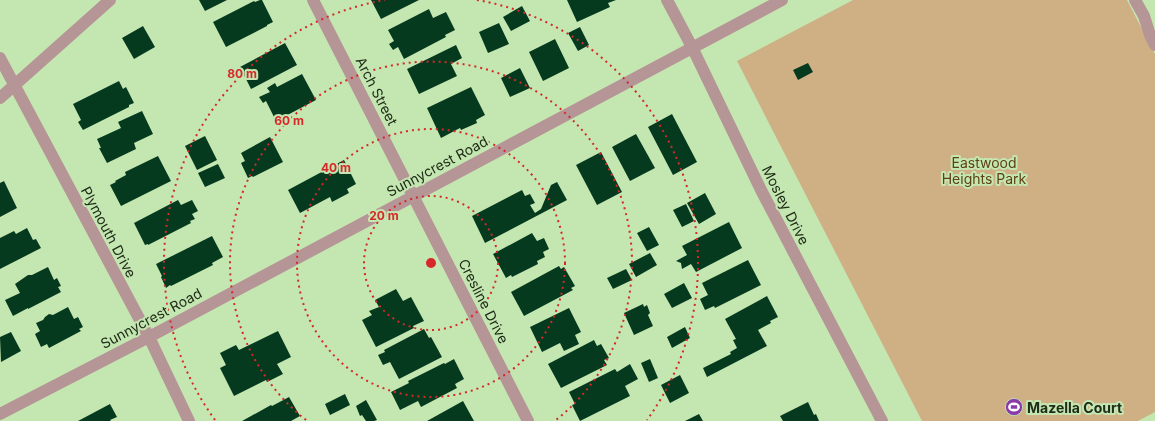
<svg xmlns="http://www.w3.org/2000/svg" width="1155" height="421" viewBox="0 0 1155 421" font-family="Inter,sans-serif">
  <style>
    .green { fill: #cfb085 }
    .building { fill: #053a1f }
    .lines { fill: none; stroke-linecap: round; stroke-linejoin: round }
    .lane { stroke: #b69596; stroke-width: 12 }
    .street { stroke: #b69596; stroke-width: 12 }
    .ring { fill: none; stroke: #d62828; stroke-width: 2; stroke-dasharray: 2 4 }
    .labels { text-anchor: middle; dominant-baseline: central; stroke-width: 4; stroke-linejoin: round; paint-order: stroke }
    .street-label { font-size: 14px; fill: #202d19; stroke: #c4e7b2 }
    .park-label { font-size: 14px; fill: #5e4114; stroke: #c4e7b2 }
    .poi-label { font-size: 14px; font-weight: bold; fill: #202d19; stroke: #c4e7b2; text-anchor: start }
    .centre { fill: #d62828; stroke: #c4e7b2; stroke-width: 2 }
    .ring-label { font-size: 12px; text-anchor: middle; font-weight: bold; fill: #d62828; stroke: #c4e7b2; stroke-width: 4; stroke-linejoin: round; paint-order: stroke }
  </style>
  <rect width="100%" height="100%" fill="#c4e7b2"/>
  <path class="green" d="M853,0H1127L1155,54V412L1138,421H922L737,61Z"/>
  <path class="building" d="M199,0H227L205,11Z
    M260,0H262L273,22L267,25V26L226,47L213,22L254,1L255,2Z
    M371,0H419L381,19Z
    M567,0H616L608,3L610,7L577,22Z
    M522,6L530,21L511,31L503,17Z
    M429,9L433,18L446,12L455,30L445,35L446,37L404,59L398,47L393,50L389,44L394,41L388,30Z
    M499,23L509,44L488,53L479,32Z
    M143,26L155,47L134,59L122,38Z
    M580,27L589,45L578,51L568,33Z
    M555,39L569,68L543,81L529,52Z
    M285,43L297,65L251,89L240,67Z
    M456,45L462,58L451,64L457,76L419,94L407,69Z
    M808,63L813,72L798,80L793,70Z
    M520,68L530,88L510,97L501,78Z
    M302,74L316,100L276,121L266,101L263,103L259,97L270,92L267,88L275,83L277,87Z
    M119,81L123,89L126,87L134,103L129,105V107L83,130L78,122L81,120L73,104Z
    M471,87L485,115L476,120L477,123L461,130L460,128L441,138L427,108Z
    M142,111L153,134L134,143L136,149L107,163L99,148H101L97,139L121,128L118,122Z
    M672,114L697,162L673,175L648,127Z
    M636,134L655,168L630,181L612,147Z
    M205,136L217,160L197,170L185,146Z
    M270,137L283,162L253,177L252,176L248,178L241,163L245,161L241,153Z
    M601,152L622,192L597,205L576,165Z
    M158,156L171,181L121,206L110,185L116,182L115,181L126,175L125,172Z
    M344,160L356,184L347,189L349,193L332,202L330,197L300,213L288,190Z
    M218,164L225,178L205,187L198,173Z
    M4,181L17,208L0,217V183Z
    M557,182L567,200L485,243L472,216L522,190L525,196L530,194L535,203L530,205L535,213L541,209L551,185Z
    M705,193L716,214L699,224L687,203Z
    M178,200L181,205L192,200L198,211L192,214L195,219L190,221L191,223L148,245V244L145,245L134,223Z
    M686,204L694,221L682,227L673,210Z
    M729,222L742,248L696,272L691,264L682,269L681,263L676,261L687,255L682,246Z
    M649,227L659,245L647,251L637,233Z
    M27,228L33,240L36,239L41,248L0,269V238L14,231L16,234Z
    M532,233L537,241L544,238L549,249L543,252L545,257L537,261L538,264L512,277L511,275L506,278L493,254Z
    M212,236L223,257L212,263L213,265L171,286L170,285L166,288L161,277L162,276L156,264Z
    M650,253L657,265L636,277L629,264Z
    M748,260L761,285L715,308L714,306L705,310L700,299L708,295L702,283Z
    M559,266L561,269L564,267L575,286L571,288L573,290L524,316L511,292Z
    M48,267L54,280L57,278L61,286L58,287L61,292L28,309V308L13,316L5,300L20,293L15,284L28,275H32Z
    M626,269L632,280L613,289L607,278Z
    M684,283L692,298L672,308L664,294Z
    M396,289L403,301L411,297L424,321L413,326L414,328L376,347L362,320L372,315L369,311L379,307L375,300Z
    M767,296L778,317L770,321L771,323L758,330L767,346L707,377L703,368L731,354L730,352L737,348L733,340L736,339L725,319Z
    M643,304L644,307L647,305L650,313L648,315L653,326L634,335L624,313Z
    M68,307L74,319L78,317L83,327L79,329L81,331L49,348L47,344L41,347L35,334L40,331L36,323L43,320L45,317L49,314L53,315Z
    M569,308L581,332L575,335L579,344L564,351L560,343L542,352L530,327Z
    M685,327L690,338L672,348L667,337Z
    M424,329L429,338L431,337L442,357L399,379L390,362L383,365L378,355L385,352L384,350Z
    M278,331L291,357L277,364L283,374L267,382L266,380L234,396L220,368L226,365L220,353L236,345L239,350Z
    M11,332L21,351L1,362L0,337Z
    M594,340L597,346L601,344L609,358L604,360L607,365L561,388L548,364Z
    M454,359L464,379L455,384L457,388L421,407L418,401L400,410L391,392L409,383L408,381L444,363L445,364Z
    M650,359L658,378L649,382L641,363Z
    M630,364L638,379L625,386L630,396L580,421L572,405L575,404L569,392L615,369L617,372Z
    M680,375L689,393L670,403L661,385Z
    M345,394L350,405L330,415L325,404Z
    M289,397L300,416L291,421H242L271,405L272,406Z
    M366,400L377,420L374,421H366L362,415L360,416L356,406Z
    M463,401L474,421H427Z
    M808,402L814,415L816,414L819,421H783L780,416Z
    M110,404L117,417L110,420L111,421H78Z
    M699,414L703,421H685Z"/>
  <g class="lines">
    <path class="lane" d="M1135,0L1144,16L1150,35L1155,45"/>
    <path class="street" d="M313,0L528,421
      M667,0L692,47L761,190L882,421
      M0,58L149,337L189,421
      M0,98L110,0
      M0,414L149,337L782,0"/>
  </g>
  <g class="ring">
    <circle cx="431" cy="263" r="67"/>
    <circle cx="431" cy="263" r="134"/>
    <path d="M306 420A201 201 0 1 1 556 420"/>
    <path d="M215 420A267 267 0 0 1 385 0M477 0A267 267 0 0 1 647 420"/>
  </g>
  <defs>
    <symbol id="stadium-disc" viewBox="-11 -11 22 22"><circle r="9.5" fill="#8b3aaa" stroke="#c4e7b2"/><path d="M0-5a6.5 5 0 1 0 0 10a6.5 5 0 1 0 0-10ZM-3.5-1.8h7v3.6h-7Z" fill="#fff"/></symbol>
  </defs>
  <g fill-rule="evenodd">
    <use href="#stadium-disc" x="1004" y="397" width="20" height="20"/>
  </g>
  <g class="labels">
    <g class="street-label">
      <text transform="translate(377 91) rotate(63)">Arch Street</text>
      <text transform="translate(437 166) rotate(-28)">Sunnycrest Road</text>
      <text transform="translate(786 205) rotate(63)">Mosley Drive</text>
      <text transform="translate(109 232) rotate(62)">Plymouth Drive</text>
      <text transform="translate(484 301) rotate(63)">Cresline Drive</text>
      <text transform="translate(151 318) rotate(-28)">Sunnycrest Road</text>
    </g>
    <g class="park-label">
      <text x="984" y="162">Eastwood<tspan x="984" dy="16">Heights Park</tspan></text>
    </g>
    <g class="poi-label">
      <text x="1027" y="407">Mazella Court</text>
    </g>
  </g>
  <circle cx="431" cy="263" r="6" class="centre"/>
  <g class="ring-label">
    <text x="242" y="78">80 m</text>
    <text x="289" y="125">60 m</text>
    <text x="336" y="172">40 m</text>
    <text x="384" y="220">20 m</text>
  </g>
</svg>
